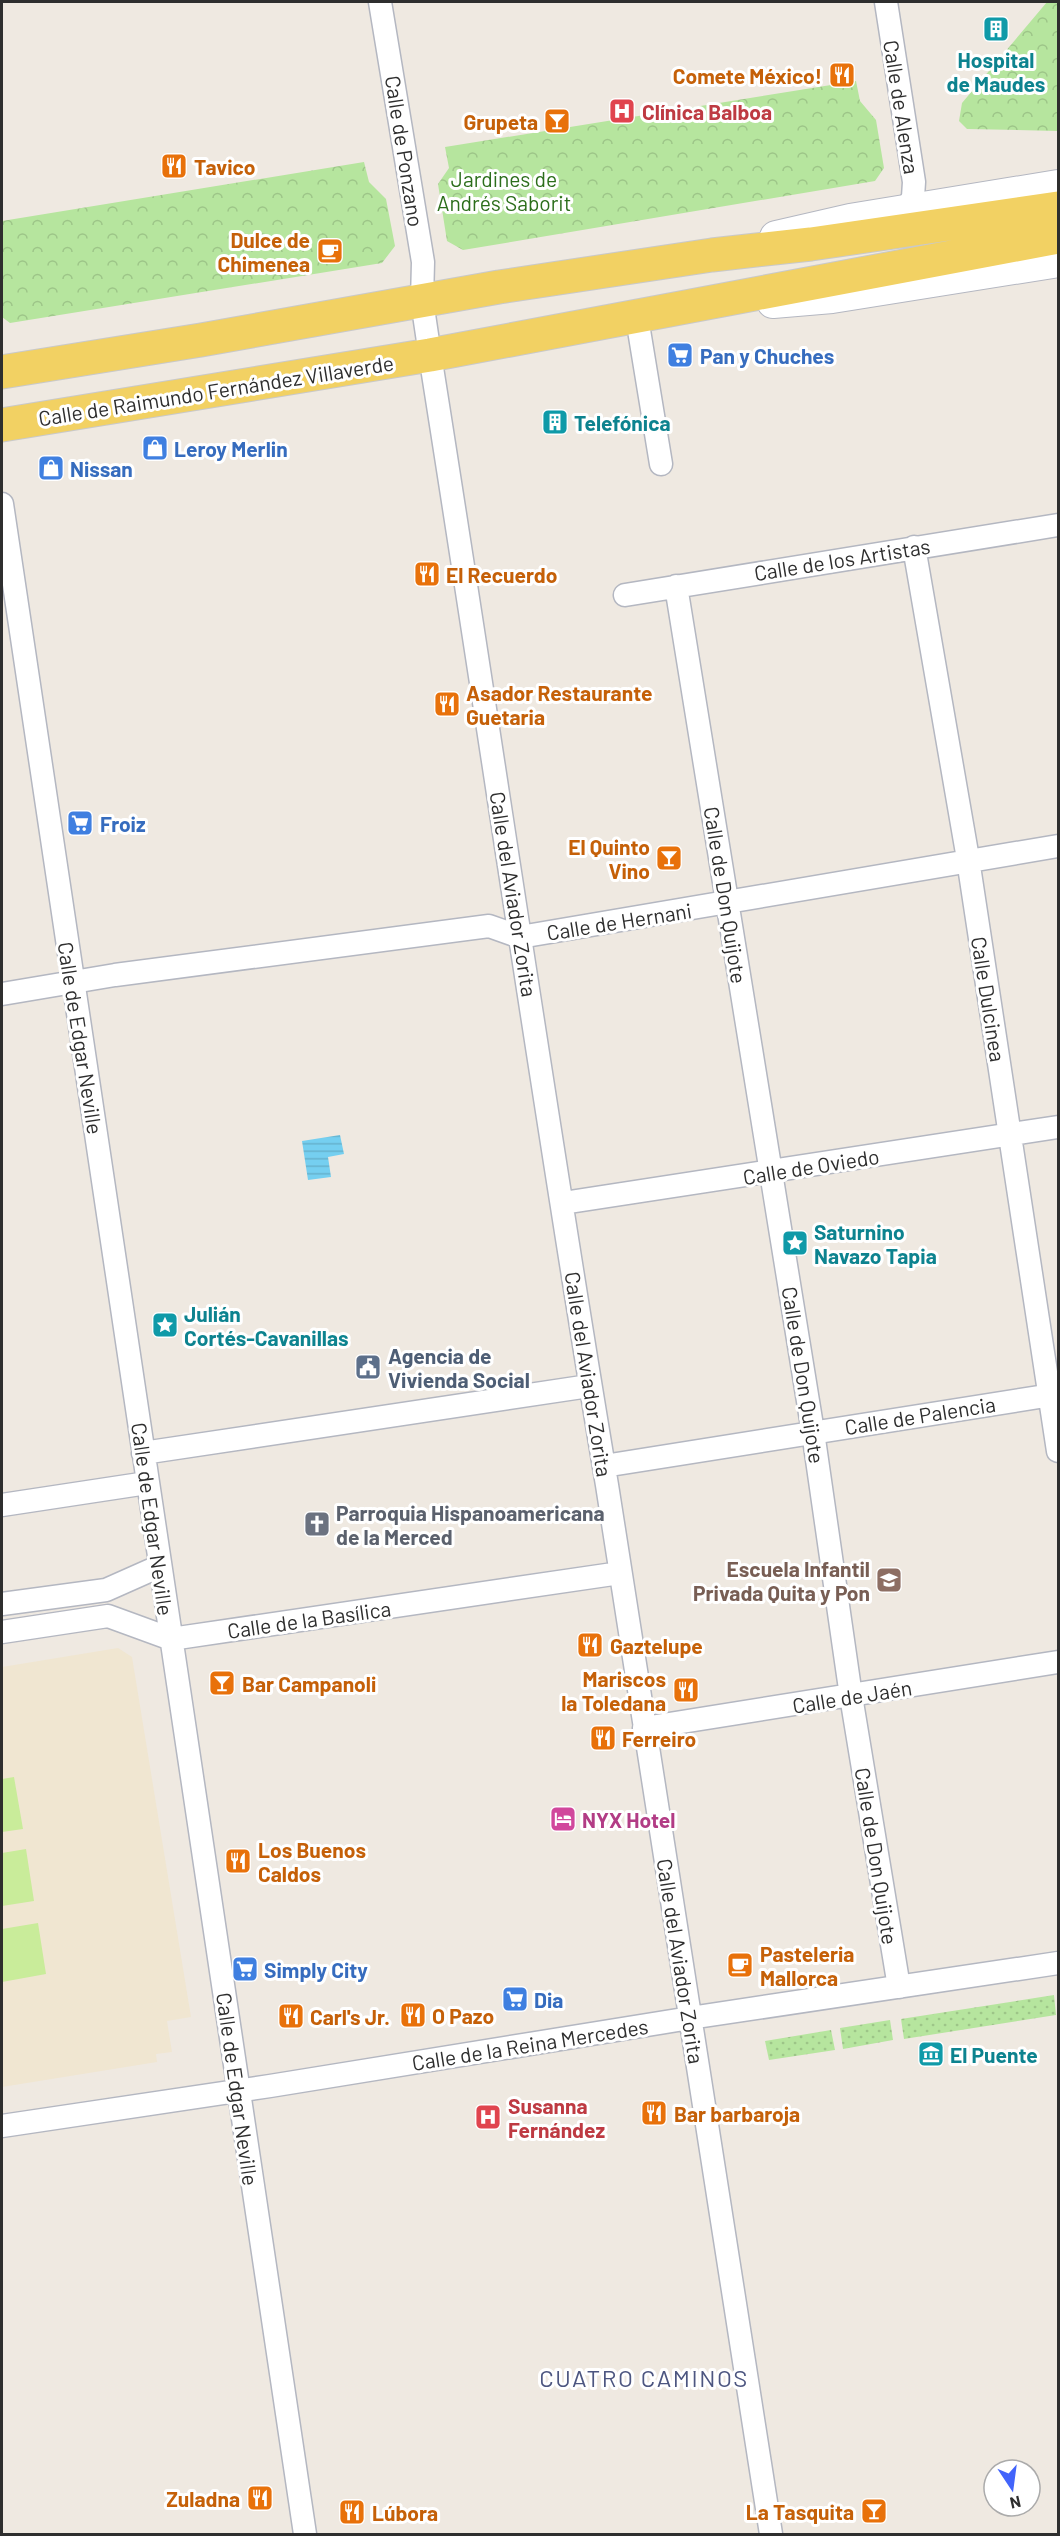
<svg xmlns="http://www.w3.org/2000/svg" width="1060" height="2536" viewBox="0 0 1060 2536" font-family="Barlow,sans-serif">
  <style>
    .education { fill: #f0e6d1 }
    .park { fill: url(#park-crowns) }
    .garden { fill: url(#garden-dots) }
    .pitch { fill: #c9ec9a }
    .water { fill: url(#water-rules) }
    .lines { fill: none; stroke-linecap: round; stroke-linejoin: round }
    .street-casing { stroke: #b4b7c1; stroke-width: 25 }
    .secondary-casing { stroke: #b4b7c1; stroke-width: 34 }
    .primary-casing { stroke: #c9c9c9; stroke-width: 35 }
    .street { stroke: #fff; stroke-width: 22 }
    .secondary { stroke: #fff; stroke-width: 32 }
    .primary { stroke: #f2d163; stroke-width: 33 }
    .labels { text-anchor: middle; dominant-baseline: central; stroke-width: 6; stroke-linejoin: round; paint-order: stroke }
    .culture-label { font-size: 21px; font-weight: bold; fill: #0d838f; stroke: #fff; text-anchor: start }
    .food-label { font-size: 21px; font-weight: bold; fill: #c56008; stroke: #fff; text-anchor: start }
    .street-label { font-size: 21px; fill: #2e2e2e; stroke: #fff }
    .health-label { font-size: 21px; font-weight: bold; fill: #be3a42; stroke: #fff; text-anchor: start }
    .park-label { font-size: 21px; fill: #2c6e1b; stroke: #fff }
    .shop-label { font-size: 21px; font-weight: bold; fill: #366cbe; stroke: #fff; text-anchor: start }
    .service-label { font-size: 21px; font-weight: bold; fill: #4e5e75; stroke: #fff; text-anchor: start }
    .worship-label { font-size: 21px; font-weight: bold; fill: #5b616d; stroke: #fff; text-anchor: start }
    .education-label { font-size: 21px; font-weight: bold; fill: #785e54; stroke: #fff; text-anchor: end }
    .hotel-label { font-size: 21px; font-weight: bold; fill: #b23c85; stroke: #fff; text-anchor: start }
    .quarter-label { font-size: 24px; letter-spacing: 1.5px; fill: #4d5680; stroke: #fff }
  </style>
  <defs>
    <pattern id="park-crowns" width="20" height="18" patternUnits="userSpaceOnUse" patternTransform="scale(1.5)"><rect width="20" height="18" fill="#b6e59e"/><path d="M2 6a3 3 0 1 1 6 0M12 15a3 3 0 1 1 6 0" fill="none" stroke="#9dc588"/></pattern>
    <pattern id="garden-dots" width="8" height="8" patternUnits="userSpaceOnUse" patternTransform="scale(1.5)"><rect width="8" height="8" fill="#b6e59e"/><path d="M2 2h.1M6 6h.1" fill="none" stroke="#9dc588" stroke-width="1.8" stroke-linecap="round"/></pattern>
    <pattern id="water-rules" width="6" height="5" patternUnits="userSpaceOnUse" patternTransform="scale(1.5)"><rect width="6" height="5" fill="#75cff0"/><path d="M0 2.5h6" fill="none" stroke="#66b2ce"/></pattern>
  </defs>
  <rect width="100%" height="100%" fill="#efe9e1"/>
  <path class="education" d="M118,1648L132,1657L191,2017L167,2021L172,2052L156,2054L157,2062L2,2087V1667Z"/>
  <path class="park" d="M1047,2H1058V131L967,129L959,121L962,103Z
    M856,81L860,101L876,120L884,168L875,181L463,250L447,241L438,184L449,168L445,147Z
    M364,162L369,182L386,199L395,246L382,263L10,323L2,317V221Z"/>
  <path class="garden" d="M1054,1995L1056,2015L904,2039L901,2019Z
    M890,2020L893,2040L843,2049L840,2028Z
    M831,2030L835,2050L769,2060L765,2041Z"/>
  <path class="pitch" d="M14,1777L23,1829L2,1832V1779Z
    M26,1849L34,1901L2,1906V1853Z
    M38,1923L46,1974L2,1982V1929Z"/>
  <path class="water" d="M340,1135L344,1154L328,1157L331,1177L308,1180L302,1141Z"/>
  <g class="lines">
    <defs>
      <path id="street" d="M380,2L423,262L422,301L430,355C490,732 544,1109 607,1485L771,2534
        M886,2L914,182L913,197L906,211
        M637,318L661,464
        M2,504L305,2534
        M914,547L967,853L1058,1451
        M676,586L813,1432L851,1696L899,1987
        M625,595L1058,525
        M2,994L115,975L489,926L520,937L1058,846
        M563,1203L1058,1127
        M143,1453L589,1386
        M604,1466L1058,1394
        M2,1505L147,1483
        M2,1604L106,1590L160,1566
        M2,1632L108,1616L171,1639L620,1573
        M644,1728L1058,1662
        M2,2126L270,2086L690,2018L1058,1963"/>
      <path id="secondary" d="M776,237L850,220L1058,186
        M773,302L832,297L1058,261"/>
      <path id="primary" d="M2,372L201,340L499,287L712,255L811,244L1058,208
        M2,425L430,355L1058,237"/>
    </defs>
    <use href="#street" class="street-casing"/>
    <use href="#secondary" class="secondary-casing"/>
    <use href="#primary" class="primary-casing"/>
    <use href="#street" class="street"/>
    <use href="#secondary" class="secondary"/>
    <use href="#primary" class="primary"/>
  </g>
  <defs>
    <symbol id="building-square" viewBox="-11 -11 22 22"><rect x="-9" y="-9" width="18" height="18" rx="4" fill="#0f9aa8" stroke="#fff"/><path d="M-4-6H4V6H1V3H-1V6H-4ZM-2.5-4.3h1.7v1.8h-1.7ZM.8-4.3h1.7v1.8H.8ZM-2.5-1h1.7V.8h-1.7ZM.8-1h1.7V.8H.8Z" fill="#fff"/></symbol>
    <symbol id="restaurant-square" viewBox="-11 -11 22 22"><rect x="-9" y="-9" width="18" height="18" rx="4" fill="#e8710a" stroke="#fff"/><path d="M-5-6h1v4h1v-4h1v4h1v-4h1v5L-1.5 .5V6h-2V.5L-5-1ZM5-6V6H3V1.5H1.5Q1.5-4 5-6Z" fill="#fff"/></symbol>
    <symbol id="hospital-square" viewBox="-11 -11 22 22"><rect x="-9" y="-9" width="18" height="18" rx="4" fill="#e0444e" stroke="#fff"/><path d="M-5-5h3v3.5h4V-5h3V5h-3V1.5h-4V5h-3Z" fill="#fff"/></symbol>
    <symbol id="bar-square" viewBox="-11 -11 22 22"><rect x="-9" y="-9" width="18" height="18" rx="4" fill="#e8710a" stroke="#fff"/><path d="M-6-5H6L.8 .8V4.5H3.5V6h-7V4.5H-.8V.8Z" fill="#fff"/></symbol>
    <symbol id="cafe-square" viewBox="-11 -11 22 22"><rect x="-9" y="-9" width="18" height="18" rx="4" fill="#e8710a" stroke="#fff"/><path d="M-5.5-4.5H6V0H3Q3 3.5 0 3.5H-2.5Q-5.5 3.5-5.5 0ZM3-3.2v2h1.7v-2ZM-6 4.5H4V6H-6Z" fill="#fff"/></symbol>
    <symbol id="supermarket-square" viewBox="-11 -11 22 22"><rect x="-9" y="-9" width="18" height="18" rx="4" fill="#3f7fe0" stroke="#fff"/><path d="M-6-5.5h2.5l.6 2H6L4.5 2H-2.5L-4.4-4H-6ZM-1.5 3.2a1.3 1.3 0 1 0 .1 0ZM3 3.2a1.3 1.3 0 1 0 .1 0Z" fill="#fff"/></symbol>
    <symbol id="shop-square" viewBox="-11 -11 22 22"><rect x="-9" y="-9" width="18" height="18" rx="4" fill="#3f7fe0" stroke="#fff"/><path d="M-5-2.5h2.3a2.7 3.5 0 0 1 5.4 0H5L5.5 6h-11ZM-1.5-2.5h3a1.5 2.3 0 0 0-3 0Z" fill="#fff"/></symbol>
    <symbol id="sight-square" viewBox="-11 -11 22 22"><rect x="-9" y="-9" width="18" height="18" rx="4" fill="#0f9aa8" stroke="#fff"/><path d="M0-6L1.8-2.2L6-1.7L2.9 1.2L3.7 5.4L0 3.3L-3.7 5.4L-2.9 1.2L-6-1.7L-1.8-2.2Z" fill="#fff"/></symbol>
    <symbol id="civic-square" viewBox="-11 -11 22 22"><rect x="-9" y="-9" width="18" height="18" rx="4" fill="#5c6f8a" stroke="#fff"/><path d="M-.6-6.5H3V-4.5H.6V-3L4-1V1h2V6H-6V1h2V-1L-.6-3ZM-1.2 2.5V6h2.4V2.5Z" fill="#fff"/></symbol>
    <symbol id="church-square" viewBox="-11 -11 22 22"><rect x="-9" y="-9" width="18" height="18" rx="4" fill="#6b7280" stroke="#fff"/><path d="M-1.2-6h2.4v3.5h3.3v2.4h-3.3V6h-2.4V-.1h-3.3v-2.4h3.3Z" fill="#fff"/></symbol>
    <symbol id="school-square" viewBox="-11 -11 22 22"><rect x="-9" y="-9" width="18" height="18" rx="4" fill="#8d6e63" stroke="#fff"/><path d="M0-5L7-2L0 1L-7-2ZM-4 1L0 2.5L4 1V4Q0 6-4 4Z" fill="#fff"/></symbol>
    <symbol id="hotel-square" viewBox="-11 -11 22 22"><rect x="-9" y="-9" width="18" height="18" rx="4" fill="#d1479c" stroke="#fff"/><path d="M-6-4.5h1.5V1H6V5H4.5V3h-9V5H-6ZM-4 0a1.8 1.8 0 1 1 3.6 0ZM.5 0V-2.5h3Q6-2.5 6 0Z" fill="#fff"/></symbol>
    <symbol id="museum-square" viewBox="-11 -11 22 22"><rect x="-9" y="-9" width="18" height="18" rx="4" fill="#0f9aa8" stroke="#fff"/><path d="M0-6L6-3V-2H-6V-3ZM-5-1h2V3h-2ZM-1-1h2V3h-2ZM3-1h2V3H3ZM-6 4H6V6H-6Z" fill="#fff"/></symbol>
  </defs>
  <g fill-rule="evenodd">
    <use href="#building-square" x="981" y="14" width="30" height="30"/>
    <use href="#restaurant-square" x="827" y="60" width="30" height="30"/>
    <use href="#hospital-square" x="607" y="96" width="30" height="30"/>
    <use href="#bar-square" x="542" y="106" width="30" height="30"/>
    <use href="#restaurant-square" x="159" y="151" width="30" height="30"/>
    <use href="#cafe-square" x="315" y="236" width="30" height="30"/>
    <use href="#supermarket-square" x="665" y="340" width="30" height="30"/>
    <use href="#building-square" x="540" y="407" width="30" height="30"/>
    <use href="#shop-square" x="140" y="433" width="30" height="30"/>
    <use href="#shop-square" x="36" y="453" width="30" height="30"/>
    <use href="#restaurant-square" x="412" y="559" width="30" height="30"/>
    <use href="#restaurant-square" x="432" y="689" width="30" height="30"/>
    <use href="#supermarket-square" x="65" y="808" width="30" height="30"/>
    <use href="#bar-square" x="654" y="843" width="30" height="30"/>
    <use href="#sight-square" x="780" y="1228" width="30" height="30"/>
    <use href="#sight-square" x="150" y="1310" width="30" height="30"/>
    <use href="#civic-square" x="353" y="1352" width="30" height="30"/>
    <use href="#church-square" x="302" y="1509" width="30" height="30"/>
    <use href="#school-square" x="874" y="1565" width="30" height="30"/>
    <use href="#restaurant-square" x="575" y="1630" width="30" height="30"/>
    <use href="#bar-square" x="207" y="1668" width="30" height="30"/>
    <use href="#restaurant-square" x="671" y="1675" width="30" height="30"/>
    <use href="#restaurant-square" x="588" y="1723" width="30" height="30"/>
    <use href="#hotel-square" x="548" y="1804" width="30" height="30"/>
    <use href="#restaurant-square" x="223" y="1846" width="30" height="30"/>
    <use href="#cafe-square" x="725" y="1950" width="30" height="30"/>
    <use href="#supermarket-square" x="230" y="1954" width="30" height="30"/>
    <use href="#supermarket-square" x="500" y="1984" width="30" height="30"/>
    <use href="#restaurant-square" x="398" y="2000" width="30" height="30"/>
    <use href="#restaurant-square" x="276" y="2001" width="30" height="30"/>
    <use href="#museum-square" x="916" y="2039" width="30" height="30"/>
    <use href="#restaurant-square" x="639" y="2098" width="30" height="30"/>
    <use href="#hospital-square" x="473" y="2102" width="30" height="30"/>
    <use href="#restaurant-square" x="245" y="2483" width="30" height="30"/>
    <use href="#bar-square" x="859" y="2496" width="30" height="30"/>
    <use href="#restaurant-square" x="337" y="2497" width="30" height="30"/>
  </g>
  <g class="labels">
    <g class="culture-label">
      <text x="996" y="59" text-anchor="middle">Hospital<tspan x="996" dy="24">de Maudes</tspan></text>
      <text x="574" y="422">Telefónica</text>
      <text x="814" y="1231">Saturnino<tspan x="814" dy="24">Navazo Tapia</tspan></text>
      <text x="184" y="1313">Julián<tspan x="184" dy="24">Cortés-Cavanillas</tspan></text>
      <text x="950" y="2054">El Puente</text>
    </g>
    <g class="food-label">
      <text x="822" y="75" text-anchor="end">Comete México!</text>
      <text x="538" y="121" text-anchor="end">Grupeta</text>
      <text x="194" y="166">Tavico</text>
      <text x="310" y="239" text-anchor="end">Dulce de<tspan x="310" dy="24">Chimenea</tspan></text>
      <text x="446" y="574">El Recuerdo</text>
      <text x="466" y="692">Asador Restaurante<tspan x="466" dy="24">Guetaria</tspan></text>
      <text x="650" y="846" text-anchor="end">El Quinto<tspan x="650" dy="24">Vino</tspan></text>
      <text x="610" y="1645">Gaztelupe</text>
      <text x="666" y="1678" text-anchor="end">Mariscos<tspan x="666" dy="24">la Toledana</tspan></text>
      <text x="242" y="1683">Bar Campanoli</text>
      <text x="622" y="1738">Ferreiro</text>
      <text x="258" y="1849">Los Buenos<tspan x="258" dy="24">Caldos</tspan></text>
      <text x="760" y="1953">Pasteleria<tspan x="760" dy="24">Mallorca</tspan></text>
      <text x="432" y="2015">O Pazo</text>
      <text x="310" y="2016">Carl's Jr.</text>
      <text x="674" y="2113">Bar barbaroja</text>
      <text x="240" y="2498" text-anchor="end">Zuladna</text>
      <text x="854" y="2511" text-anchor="end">La Tasquita</text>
      <text x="372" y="2512">Lúbora</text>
    </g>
    <g class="street-label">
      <text transform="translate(902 107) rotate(81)">Calle de Alenza</text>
      <text transform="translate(405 151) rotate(81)">Calle de Ponzano</text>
      <text transform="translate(216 390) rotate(-9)">Calle de Raimundo Fernández Villaverde</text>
      <text transform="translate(842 559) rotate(-9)">Calle de los Artistas</text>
      <text transform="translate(514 894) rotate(81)">Calle del Aviador Zorita</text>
      <text transform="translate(726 895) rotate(81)">Calle de Don Quijote</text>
      <text transform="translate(619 921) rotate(-9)">Calle de Hernani</text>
      <text transform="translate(989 999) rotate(81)">Calle Dulcinea</text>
      <text transform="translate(81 1038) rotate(81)">Calle de Edgar Neville</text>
      <text transform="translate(811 1166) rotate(-9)">Calle de Oviedo</text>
      <text transform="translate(589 1374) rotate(81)">Calle del Aviador Zorita</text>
      <text transform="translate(804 1375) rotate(81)">Calle de Don Quijote</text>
      <text transform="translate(920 1415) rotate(-9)">Calle de Palencia</text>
      <text transform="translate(153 1519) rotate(82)">Calle de Edgar Neville</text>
      <text transform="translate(309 1619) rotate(-8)">Calle de la Basílica</text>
      <text transform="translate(852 1696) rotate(-9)">Calle de Jaén</text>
      <text transform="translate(877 1856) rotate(81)">Calle de Don Quijote</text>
      <text transform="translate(681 1961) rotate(81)">Calle del Aviador Zorita</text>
      <text transform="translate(530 2044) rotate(-9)">Calle de la Reina Mercedes</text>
      <text transform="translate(238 2089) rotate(82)">Calle de Edgar Neville</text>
    </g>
    <g class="health-label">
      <text x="642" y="111">Clínica Balboa</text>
      <text x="508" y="2105">Susanna<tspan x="508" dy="24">Fernández</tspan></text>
    </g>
    <g class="park-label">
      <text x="504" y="178">Jardines de<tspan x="504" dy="24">Andrés Saborit</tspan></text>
    </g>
    <g class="shop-label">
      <text x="700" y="355">Pan y Chuches</text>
      <text x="174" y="448">Leroy Merlin</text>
      <text x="70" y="468">Nissan</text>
      <text x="100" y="823">Froiz</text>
      <text x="264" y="1969">Simply City</text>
      <text x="534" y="1999">Dia</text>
    </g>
    <g class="service-label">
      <text x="388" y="1355">Agencia de<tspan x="388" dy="24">Vivienda Social</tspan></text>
    </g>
    <g class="worship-label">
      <text x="336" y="1512">Parroquia Hispanoamericana<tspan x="336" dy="24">de la Merced</tspan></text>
    </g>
    <g class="education-label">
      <text x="870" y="1568">Escuela Infantil<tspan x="870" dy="24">Privada Quita y Pon</tspan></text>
    </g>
    <g class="hotel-label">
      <text x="582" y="1819">NYX Hotel</text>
    </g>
    <g class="quarter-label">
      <text x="644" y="2377">CUATRO CAMINOS</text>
    </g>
  </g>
  <rect width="1060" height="2536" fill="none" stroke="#2e2e2e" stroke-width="6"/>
  <g transform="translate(1012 2488) rotate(167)"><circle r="28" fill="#ffffff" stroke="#ababab" stroke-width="1.5"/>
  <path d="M0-4.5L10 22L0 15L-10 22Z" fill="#4264fb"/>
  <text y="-9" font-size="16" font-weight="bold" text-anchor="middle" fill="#2e2e2e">N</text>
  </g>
</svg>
